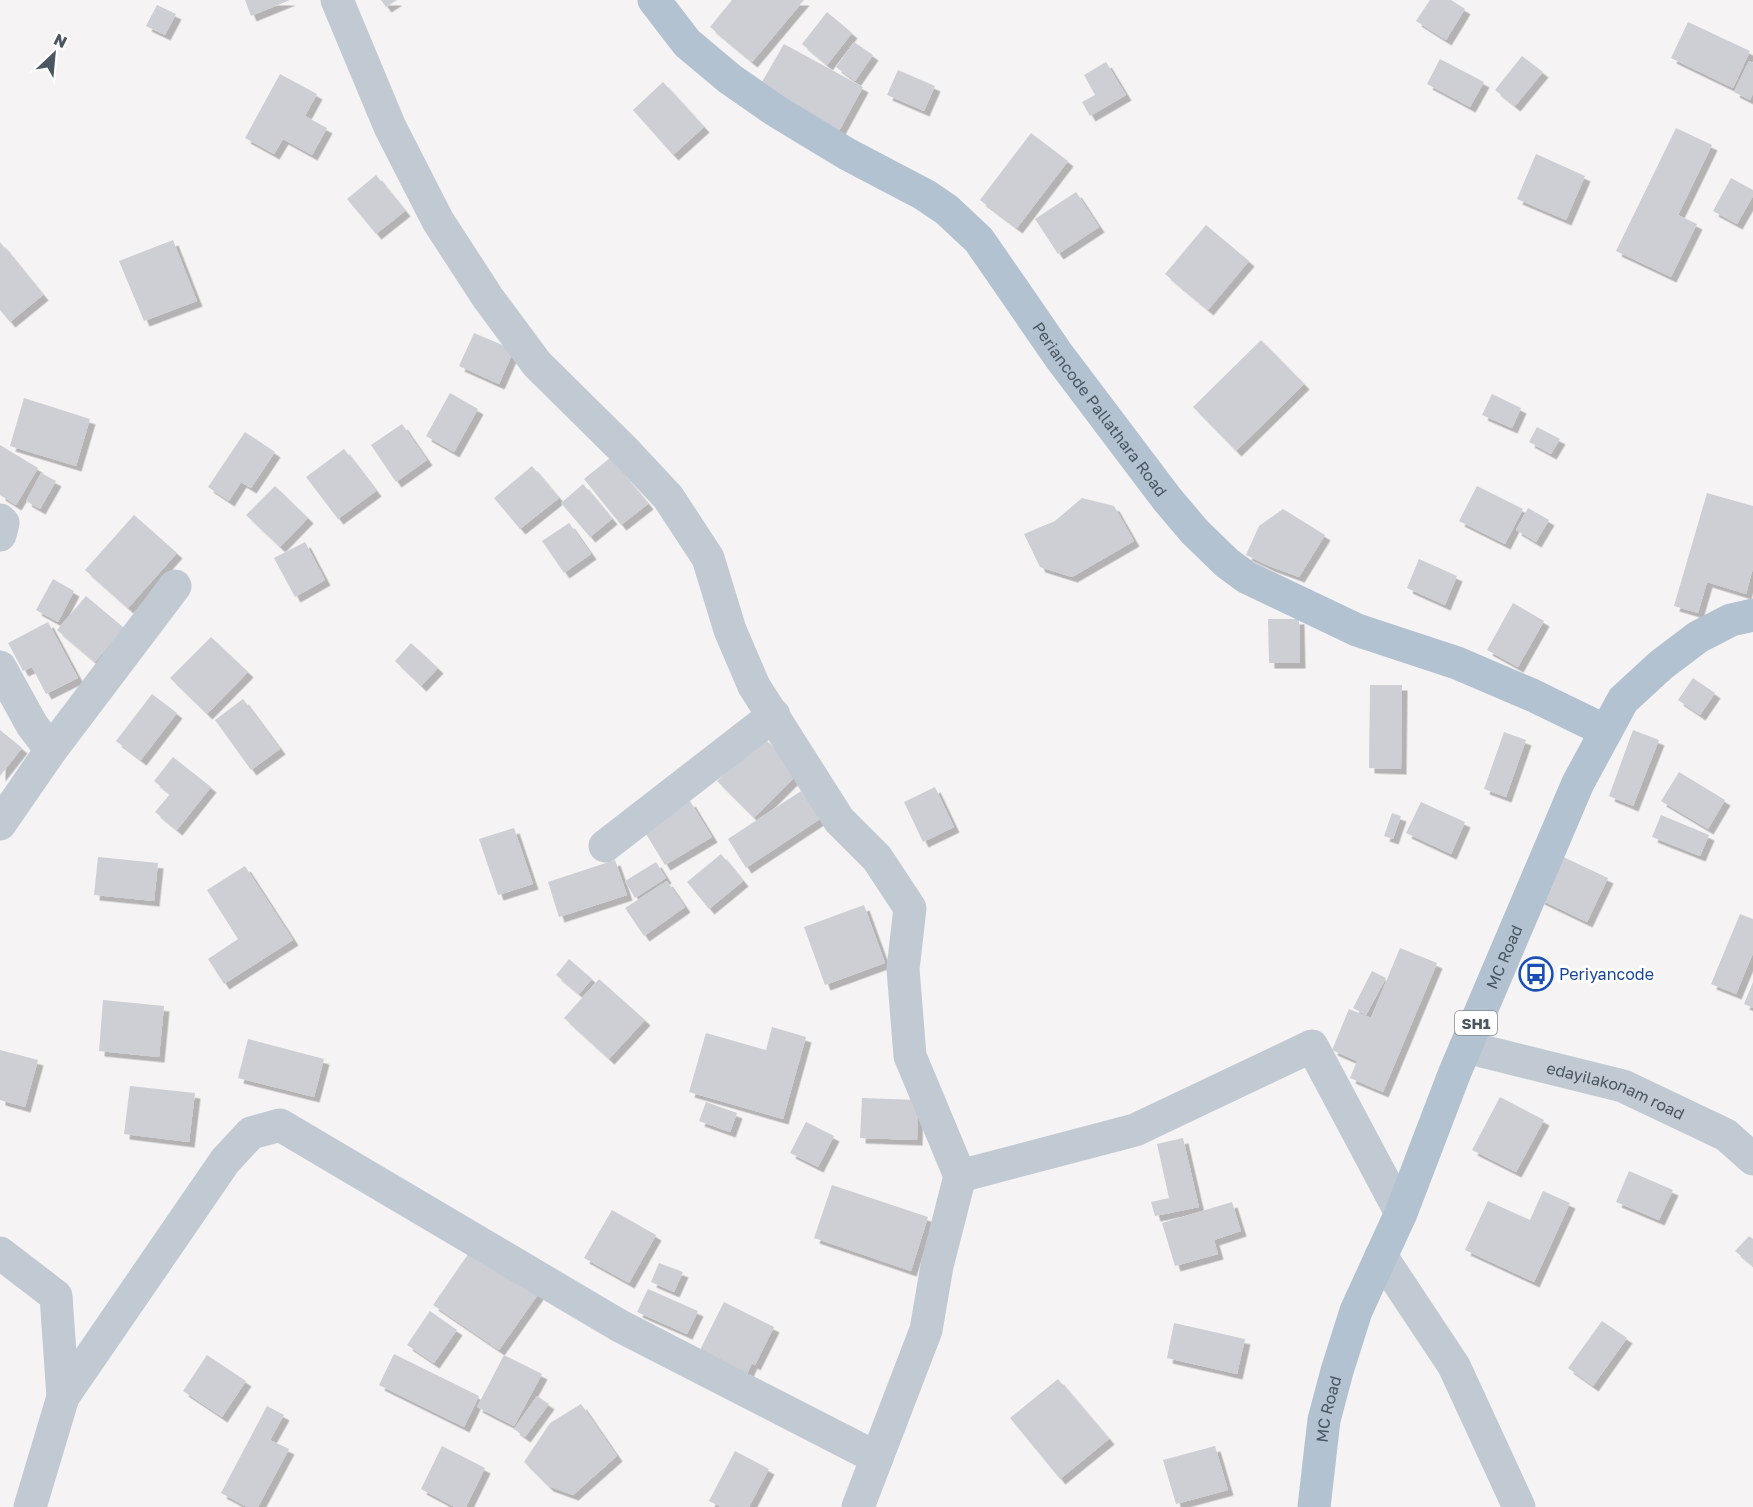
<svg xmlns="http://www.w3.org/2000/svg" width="1753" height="1507" viewBox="0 0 1753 1507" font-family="'Golos Text',sans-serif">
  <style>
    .building { fill: #cdcfd5; filter: url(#shadow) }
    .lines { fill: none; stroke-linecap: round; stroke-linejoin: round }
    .minor { stroke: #c1cad2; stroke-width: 33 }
    .major { stroke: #b3c2d1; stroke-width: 33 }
    .labels { text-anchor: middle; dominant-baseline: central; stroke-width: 6; stroke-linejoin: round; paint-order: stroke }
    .shield { fill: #fff; stroke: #808990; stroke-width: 1.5 }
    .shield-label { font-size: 15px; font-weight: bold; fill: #4a5661 }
    .street-label { font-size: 16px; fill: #4a5661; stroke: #fff }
    .transit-label { font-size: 16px; fill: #164399; stroke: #fff; text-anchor: start }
  </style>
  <defs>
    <filter id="shadow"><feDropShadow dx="5.5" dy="5.5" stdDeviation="0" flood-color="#0004"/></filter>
  </defs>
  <rect width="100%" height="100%" fill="#f5f3f3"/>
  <path class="building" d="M245,0H290L251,16Z
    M381,0H397L386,7Z
    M732,0H804L752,62L710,27Z
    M1430,0H1451L1465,9L1446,40L1416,21Z
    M157,5L176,14L165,35L146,26Z
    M827,12L852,33L827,65L802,44Z
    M1688,22L1750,51L1733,88L1671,58Z
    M854,42L873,55L855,81L836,67Z
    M784,44L863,87L839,131L759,87Z
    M1522,56L1543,72L1515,106L1495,90Z
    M1440,59L1484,82L1470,107L1427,84Z
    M1749,61L1753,63V93L1750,100L1734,92Z
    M1106,62L1126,95L1090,116L1082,102L1095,95L1084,75Z
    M898,70L935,86L924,111L887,95Z
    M280,74L317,94L305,116L327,128L312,155L283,139L274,154L245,138Z
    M663,82L704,127L673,155L633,110Z
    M1676,128L1712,145L1678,215L1697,224L1671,277L1616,251Z
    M1031,133L1068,161L1017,228L980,200Z
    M1536,154L1585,176L1566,220L1517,199Z
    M376,175L405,211L376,234L347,199Z
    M1731,178L1753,190V196L1737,224L1713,211Z
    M1076,192L1099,227L1058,254L1035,219Z
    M1206,225L1249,261L1208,310L1165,274Z
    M173,240L197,301L144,321L119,261Z
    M0,242L43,295L10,322L0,310Z
    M474,333L514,350L499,384L459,366Z
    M1261,340L1304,384L1236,451L1193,407Z
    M450,393L478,409L454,452L426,436Z
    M1492,394L1521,408L1512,428L1482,415Z
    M24,398L90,419L76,466L10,446Z
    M402,424L427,460L396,482L371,445Z
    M1537,427L1560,439L1551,454L1529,442Z
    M245,432L275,452L251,488L241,482L229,501L208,487Z
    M0,445L38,468L16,505L0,495Z
    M344,449L376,491L338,519L306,477Z
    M610,458L648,504L621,525L584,479Z
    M532,466L559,498L520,529L494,498Z
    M41,473L56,481L40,509L26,501Z
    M583,484L612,519L590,537L561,503Z
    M275,486L308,518L280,547L246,515Z
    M1477,486L1523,509L1505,544L1459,521Z
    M1707,493L1753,506V568L1746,594L1707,582L1698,613L1674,606Z
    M1082,498L1114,506L1134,541L1072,577L1040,567L1024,534L1055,521Z
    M1528,508L1549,520L1536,542L1516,530Z
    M1283,509L1325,535L1299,577L1269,566L1246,555L1259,526Z
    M134,515L177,553L128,608L85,570Z
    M569,523L591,554L564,573L542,541Z
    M305,542L325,580L295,597L274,558Z
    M1419,559L1457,576L1445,605L1407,588Z
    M53,579L74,591L58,622L36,610Z
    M86,596L124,628L95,662L57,630Z
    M1513,603L1544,621L1518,667L1487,650Z
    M1268,619H1299L1300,663H1269Z
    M48,622L78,678L46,694L32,667L23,671L8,643Z
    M211,637L248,672L207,714L170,678Z
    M411,643L438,668L421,686L395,661Z
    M1693,678L1715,693L1700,715L1678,700Z
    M1370,685H1402L1401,769L1369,768Z
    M152,694L177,713L141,760L116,741Z
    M243,699L280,749L251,770L215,720Z
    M0,730L22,748L0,776Z
    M1633,730L1659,740L1633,806L1609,796Z
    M1504,732L1526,740L1506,797L1484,789Z
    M763,737L799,773L754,818L717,781Z
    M173,757L211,787L177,830L155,812L170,794L154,781Z
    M1679,772L1725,800L1708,829L1661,801Z
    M935,787L954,827L923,842L904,802Z
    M801,791L820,819L746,868L728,839Z
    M690,801L712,837L665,865L643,829Z
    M1421,802L1465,822L1451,854L1406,833Z
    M1392,813L1401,816L1393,839L1384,836Z
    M1661,815L1709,835L1700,856L1652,837Z
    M514,828L533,884L498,895L479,839Z
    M721,854L743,881L709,909L687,882Z
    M1559,855L1608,878L1587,922L1539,899Z
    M98,857L158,863L154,901L94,895Z
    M615,860L627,895L559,917L548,882Z
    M656,862L666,878L635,898L625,881Z
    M245,866L293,940L224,984L208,959L238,939L207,890Z
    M667,881L685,907L644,936L625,908Z
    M864,905L885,963L825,985L804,927Z
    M1740,914L1753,919V953L1736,994L1711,984Z
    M1400,948L1437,963L1383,1092L1350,1078L1357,1061L1332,1050L1349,1009L1371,1018Z
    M569,959L592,979L579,994L556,975Z
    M1372,971L1386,978L1366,1015L1353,1008Z
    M599,979L645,1020L609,1059L564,1018Z
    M1753,982V1008L1744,1004Z
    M103,1000L164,1006L159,1057L99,1051Z
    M772,1027L806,1037L783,1119L689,1092L706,1033L766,1050Z
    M248,1039L324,1059L314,1097L238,1078Z
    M0,1050L38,1060L25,1107L0,1100Z
    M130,1086L195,1093L189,1142L124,1134Z
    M1500,1097L1544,1120L1516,1172L1472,1150Z
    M862,1098L918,1100L917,1140L860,1138Z
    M706,1102L737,1113L730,1132L699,1121Z
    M806,1122L834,1136L818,1167L790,1153Z
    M1183,1138L1199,1207L1155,1216L1151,1202L1169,1198L1157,1144Z
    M1629,1171L1673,1190L1659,1220L1616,1202Z
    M832,1185L928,1217L911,1271L814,1238Z
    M1543,1191L1570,1203L1534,1282L1465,1250L1488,1201L1530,1220Z
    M1232,1202L1241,1231L1214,1240L1218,1254L1175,1266L1162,1223Z
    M612,1210L656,1235L629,1283L584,1258Z
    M1749,1236L1753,1239V1266L1735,1251Z
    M473,1247L539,1293L499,1350L433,1305Z
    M659,1263L683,1272L674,1292L651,1282Z
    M648,1289L698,1311L687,1334L637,1312Z
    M724,1302L774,1327L755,1365L752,1363L746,1376L699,1352Z
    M430,1311L457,1330L434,1363L407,1345Z
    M1602,1321L1627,1338L1593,1386L1568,1368Z
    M1174,1323L1245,1339L1237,1374L1167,1358Z
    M394,1354L479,1396L464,1427L379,1385Z
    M207,1355L246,1381L222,1417L183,1391Z
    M504,1355L542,1374L514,1426L477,1407Z
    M1058,1379L1109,1439L1060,1479L1010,1418Z
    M537,1396L549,1404L525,1437L514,1429Z
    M581,1404L617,1456L573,1495L548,1486L524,1462L550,1423Z
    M267,1406L284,1415L270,1440L289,1449L258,1507H247L221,1493Z
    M442,1446L485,1468L466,1507H455L421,1489Z
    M1215,1446L1228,1490L1176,1504L1163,1460Z
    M735,1451L769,1469L749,1507H721L709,1501Z"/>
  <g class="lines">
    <g class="minor">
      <path d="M337,0L390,127L438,221L488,298L537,364L625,451L668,497L708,558L730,630L754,686L839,820L877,858L910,908L903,969L910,1056L960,1176L937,1266L926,1330L858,1507"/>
      <path d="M0,520L3,523L0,535"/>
      <path d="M0,667L32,725L51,750"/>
      <path d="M0,824L51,750L175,586"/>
      <path d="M605,846L774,715"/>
      <path id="s1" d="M1466,1047L1623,1086L1726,1135L1753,1159"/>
      <path d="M960,1176L1135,1130L1312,1046L1401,1213"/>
      <path d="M0,1253L56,1296L63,1397"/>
      <path d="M1381,1256L1454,1366L1519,1507"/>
      <path d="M30,1507L63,1397L225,1161L251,1133L280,1125L620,1326L877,1458"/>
    </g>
    <g class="major">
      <path id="s2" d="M654,0L687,43L730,79L776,111L847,154L925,195L947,210L979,240L1059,356L1167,499L1195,532L1227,563L1246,577L1357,630L1457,663L1532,695L1606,731"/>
      <path id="s3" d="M1314,1507L1324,1420L1337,1371L1356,1311L1401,1213L1455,1072L1578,783L1623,700L1661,665L1698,637L1731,620L1753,615"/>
    </g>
  </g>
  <defs>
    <symbol id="bus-ring" viewBox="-11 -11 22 22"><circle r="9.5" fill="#fff" stroke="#1a4fb4" stroke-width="1.5"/><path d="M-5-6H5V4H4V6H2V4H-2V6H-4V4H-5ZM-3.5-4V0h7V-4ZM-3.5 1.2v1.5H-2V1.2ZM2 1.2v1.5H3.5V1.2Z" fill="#1a4fb4"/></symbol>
  </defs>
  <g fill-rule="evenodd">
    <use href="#bus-ring" x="1517" y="955" width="38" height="38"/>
  </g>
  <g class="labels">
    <rect class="shield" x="1455" y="1011" width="42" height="24" rx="4.5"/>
    <g class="shield-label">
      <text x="1476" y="1023">SH1</text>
    </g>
    <g class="street-label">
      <text stroke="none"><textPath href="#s2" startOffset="616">Periancode Pallathara Road</textPath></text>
      <text stroke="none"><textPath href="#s3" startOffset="585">MC Road</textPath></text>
      <text stroke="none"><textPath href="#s1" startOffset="156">edayilakonam road</textPath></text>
      <text stroke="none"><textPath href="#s3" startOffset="99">MC Road</textPath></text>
    </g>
    <g class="transit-label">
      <text x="1559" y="974">Periyancode</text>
    </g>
  </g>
  <g transform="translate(54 54) rotate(26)" stroke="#ffffff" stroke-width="4.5" paint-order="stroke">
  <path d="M0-4.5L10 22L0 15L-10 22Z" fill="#4a5661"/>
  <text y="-9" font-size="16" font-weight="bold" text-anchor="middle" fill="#4a5661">N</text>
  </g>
</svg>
